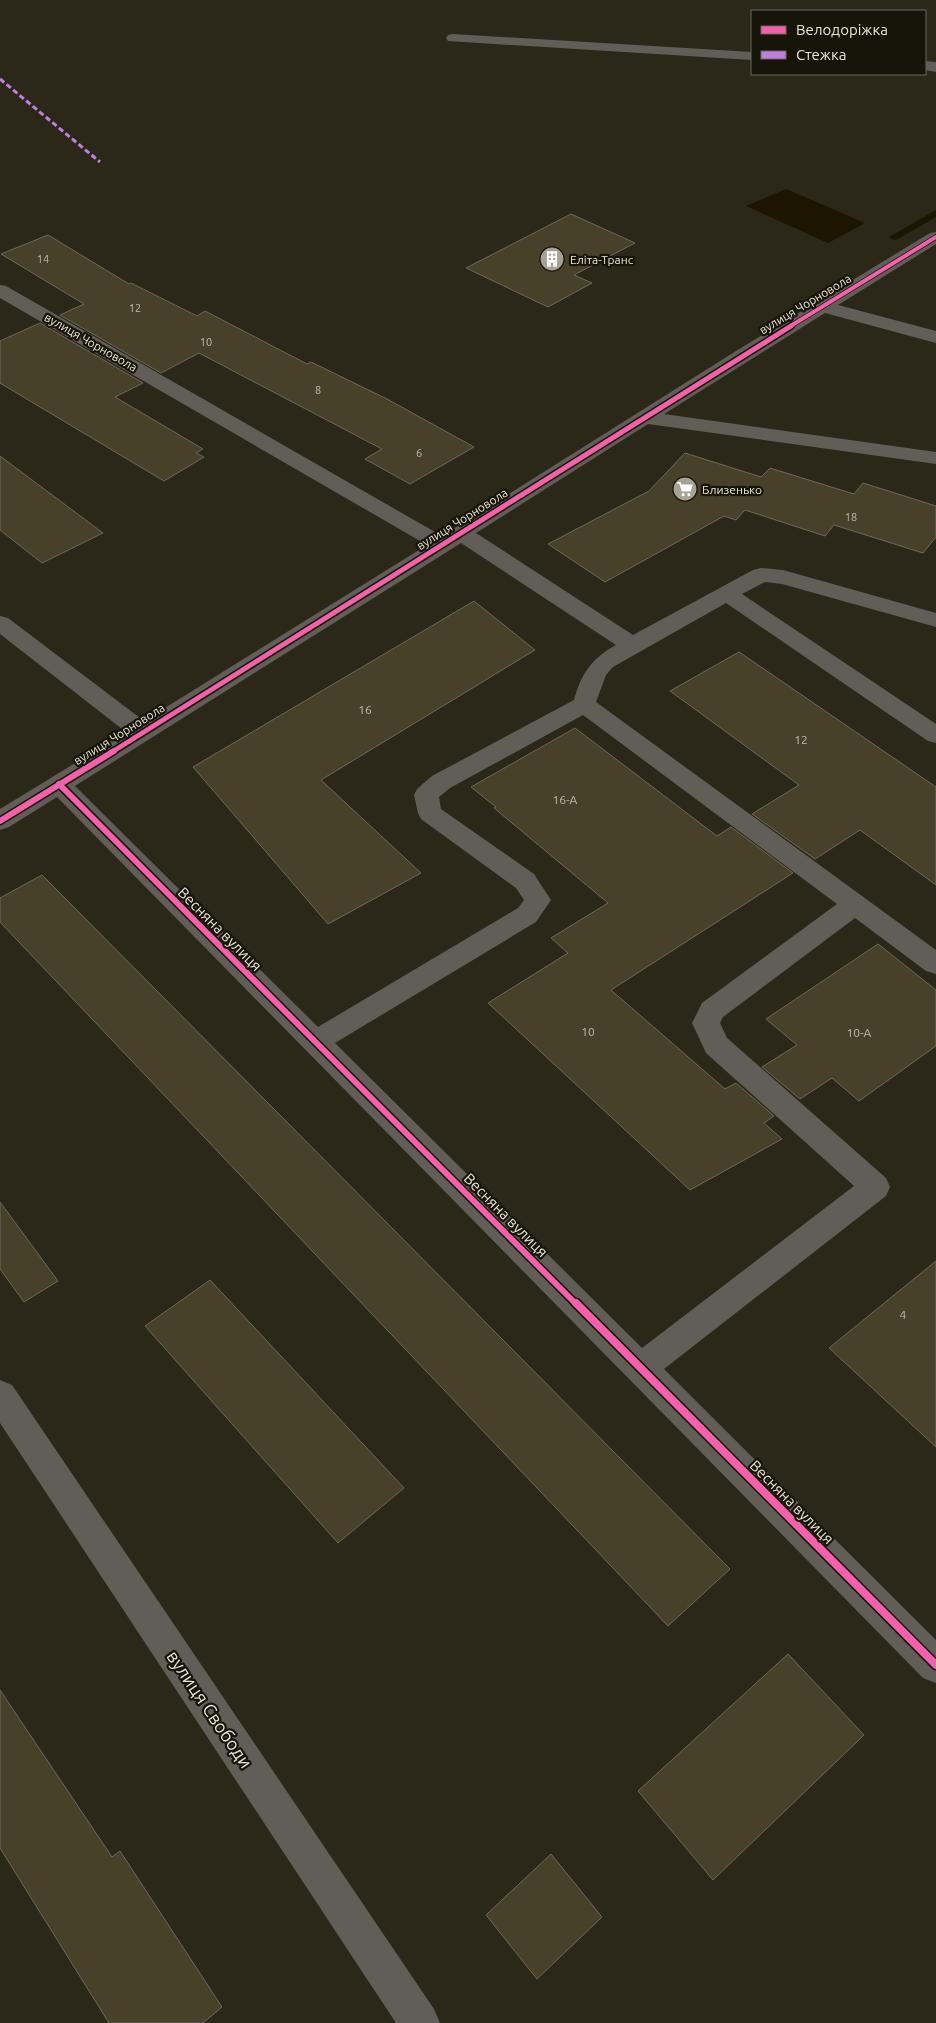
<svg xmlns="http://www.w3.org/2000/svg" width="936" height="2023" viewBox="0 0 936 2023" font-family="Ubuntu,sans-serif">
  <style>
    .water { fill: #1b1502 }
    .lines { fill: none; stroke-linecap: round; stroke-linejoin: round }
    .stream { fill: #1b1502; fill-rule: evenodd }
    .building { fill: #47412a; stroke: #6c695e }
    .minor { fill: #605e57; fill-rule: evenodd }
    .quiet { stroke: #c07fdc; stroke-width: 3; stroke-dasharray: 5.5 3; stroke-linecap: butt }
    .cycleway-far3-casing { stroke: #17140a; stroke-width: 5.5 }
    .cycleway-far2-casing { stroke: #17140a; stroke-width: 8 }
    .cycleway-far1-casing { stroke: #17140a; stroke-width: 9 }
    .cycleway-casing { stroke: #17140a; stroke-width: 11 }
    .cycleway-far3 { stroke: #f560ab; stroke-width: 4 }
    .cycleway-far2 { stroke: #f560ab; stroke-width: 5 }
    .cycleway-far1 { stroke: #f560ab; stroke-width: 6 }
    .cycleway { stroke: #f560ab; stroke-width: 8 }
    .labels { text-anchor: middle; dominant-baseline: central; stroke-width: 4.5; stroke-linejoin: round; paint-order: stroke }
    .far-number-label { font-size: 11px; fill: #c0bcab }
    .far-poi-label { font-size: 12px; fill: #e9e5d6; stroke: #17140a; text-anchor: start }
    .far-street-label { font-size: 12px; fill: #e9e5d6; stroke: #17140a }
    .number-label { font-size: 12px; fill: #c0bcab }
    .street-label { font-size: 15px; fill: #e9e5d6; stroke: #17140a }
    .near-street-label { font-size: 18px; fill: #e9e5d6; stroke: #17140a }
  </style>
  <rect width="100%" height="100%" fill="#2b281a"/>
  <path class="water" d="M786,189L865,223L828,243L746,206Z"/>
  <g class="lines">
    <path class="stream" d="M936,210V217L898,239L894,240L889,237Z"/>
  </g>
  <path class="building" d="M571,214L635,243L574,275L592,283L548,307L466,268Z
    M48,235L129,284L131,283L197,316L205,311L307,364L311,362L387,399L474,447L410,484L365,459L382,449L199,353L161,373L60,315L84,304L1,254Z
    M40,323L143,383L115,397L203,449L196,453L204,457L164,481L0,383V341Z
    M685,453L761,477L770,468L854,494L863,483L936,506V537L923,553L834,525L825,536L745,510L736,520L724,516L605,582L548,544L649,491Z
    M0,456L103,533L42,563L0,530Z
    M474,601L535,650L321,780L421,873L328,924L193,767Z
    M739,652L936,787V885L860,830L815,859L752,814L799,785L670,691Z
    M575,728L717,836L731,827L793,873L611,990L725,1089L736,1083L774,1116L764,1123L782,1139L690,1190L488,1003L568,953L551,938L608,903L494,808L496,807L471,787Z
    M42,875L730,1569L668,1626L0,922V898Z
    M878,944L936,990V1046L859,1101L832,1078L800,1099L762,1067L797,1045L766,1019Z
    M0,1202L58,1281L24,1302L0,1269Z
    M936,1261V1447L829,1348Z
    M210,1280L404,1488L338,1543L145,1326Z
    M788,1654L864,1735L713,1880L638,1791Z
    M0,1690L112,1857L120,1851L222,2007L203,2023H109L0,1848Z
    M551,1854L602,1917L537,1979L486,1915Z"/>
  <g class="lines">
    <path class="minor" d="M453,34L752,52V60L448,41L446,38L448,35Z
      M925,61L936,62V72L925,70Z
      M936,232V244L838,305L936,331V343L825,313L664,414L936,452V464L648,424L476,533L633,635L753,570L761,568L783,570L936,613V627L782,584L765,582L742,594L936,724V743L928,741L726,603L613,667L606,675L596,702L936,950V974L926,971L855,918L723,1017L720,1023L727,1038L886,1178L890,1187L886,1196L664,1369L936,1640V1683L923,1678L57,797L9,827L0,830V809L126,732L0,634V616L8,618L144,721L427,545L0,298V285L6,286L442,536L736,351L930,233ZM461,543L616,645C592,658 581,674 574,700L432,776L417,789L414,795L418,813L421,819L516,888L524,900L518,908L318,1027L75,786ZM583,715L837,904L702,1003L692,1023L706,1053L854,1186L642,1348L335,1043L536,922L551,900L534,874L441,809L439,797L450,788Z
      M0,1380L12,1385L434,2009L440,2023H396L0,1423Z"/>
    <path class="quiet" d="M0,79L100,162"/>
    <defs>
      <path id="cycleway-far3" d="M789,327L936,237"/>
      <path id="cycleway-far2" d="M112,752L791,326"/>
      <path id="cycleway-far1" d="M59,784L577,1305
        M0,821L114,751"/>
      <path id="cycleway" d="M576,1303L936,1665"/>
    </defs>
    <use href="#cycleway-far3" class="cycleway-far3-casing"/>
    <use href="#cycleway-far2" class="cycleway-far2-casing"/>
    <use href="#cycleway-far1" class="cycleway-far1-casing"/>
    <use href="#cycleway" class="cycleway-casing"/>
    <use href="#cycleway-far3" class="cycleway-far3"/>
    <use href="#cycleway-far2" class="cycleway-far2"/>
    <use href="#cycleway-far1" class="cycleway-far1"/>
    <use href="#cycleway" class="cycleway"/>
  </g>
  <defs>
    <symbol id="building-disc" viewBox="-11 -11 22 22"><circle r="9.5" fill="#a6a394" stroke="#17140a"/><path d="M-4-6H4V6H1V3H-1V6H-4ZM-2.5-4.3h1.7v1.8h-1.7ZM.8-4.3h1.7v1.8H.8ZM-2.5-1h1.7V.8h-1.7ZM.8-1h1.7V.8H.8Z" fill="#fff"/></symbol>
    <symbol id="supermarket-disc" viewBox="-11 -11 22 22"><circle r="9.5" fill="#a6a394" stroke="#17140a"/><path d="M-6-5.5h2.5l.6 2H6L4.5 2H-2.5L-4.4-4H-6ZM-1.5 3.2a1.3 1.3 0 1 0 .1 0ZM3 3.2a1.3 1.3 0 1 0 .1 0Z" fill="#fff"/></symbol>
  </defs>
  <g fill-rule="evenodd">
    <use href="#building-disc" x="538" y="245" width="28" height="28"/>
    <use href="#supermarket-disc" x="671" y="475" width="28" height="28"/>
  </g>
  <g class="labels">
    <g class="far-number-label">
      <text x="43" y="259">14</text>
      <text x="135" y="308">12</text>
      <text x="206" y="342">10</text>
      <text x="318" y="390">8</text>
      <text x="419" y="453">6</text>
      <text x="851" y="517">18</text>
    </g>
    <g class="far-poi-label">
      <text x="570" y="259">Еліта-Транс</text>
      <text x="702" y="489">Близенько</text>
    </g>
    <g class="far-street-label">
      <text transform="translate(805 304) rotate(-31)">вулиця Чорновола</text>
      <text transform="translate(91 342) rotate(30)">вулиця Чорновола</text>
      <text transform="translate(462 519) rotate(-32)">вулиця Чорновола</text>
      <text transform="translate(119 734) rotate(-32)">вулиця Чорновола</text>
    </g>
    <g class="number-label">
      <text x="365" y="709">16</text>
      <text x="801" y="739">12</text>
      <text x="565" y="799">16-А</text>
      <text x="588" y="1031">10</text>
      <text x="859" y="1032">10-А</text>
      <text x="903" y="1314">4</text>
    </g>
    <g class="street-label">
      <text transform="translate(220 929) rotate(45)">Весняна вулиця</text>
      <text transform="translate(506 1215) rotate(45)">Весняна вулиця</text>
      <text transform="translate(792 1502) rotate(45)">Весняна вулиця</text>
    </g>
    <g class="near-street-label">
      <text transform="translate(210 1709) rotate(56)">вулиця Свободи</text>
    </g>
  </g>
  <rect x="751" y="10" width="175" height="65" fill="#17140a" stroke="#6b685c"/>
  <rect x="761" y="26" width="25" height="8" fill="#f560ab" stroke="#6b685c"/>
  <text x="796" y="35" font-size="15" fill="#e9e5d6">Велодоріжка</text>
  <rect x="761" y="51" width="25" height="8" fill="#c07fdc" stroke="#6b685c"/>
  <text x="796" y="60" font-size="15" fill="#e9e5d6">Стежка</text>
</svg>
